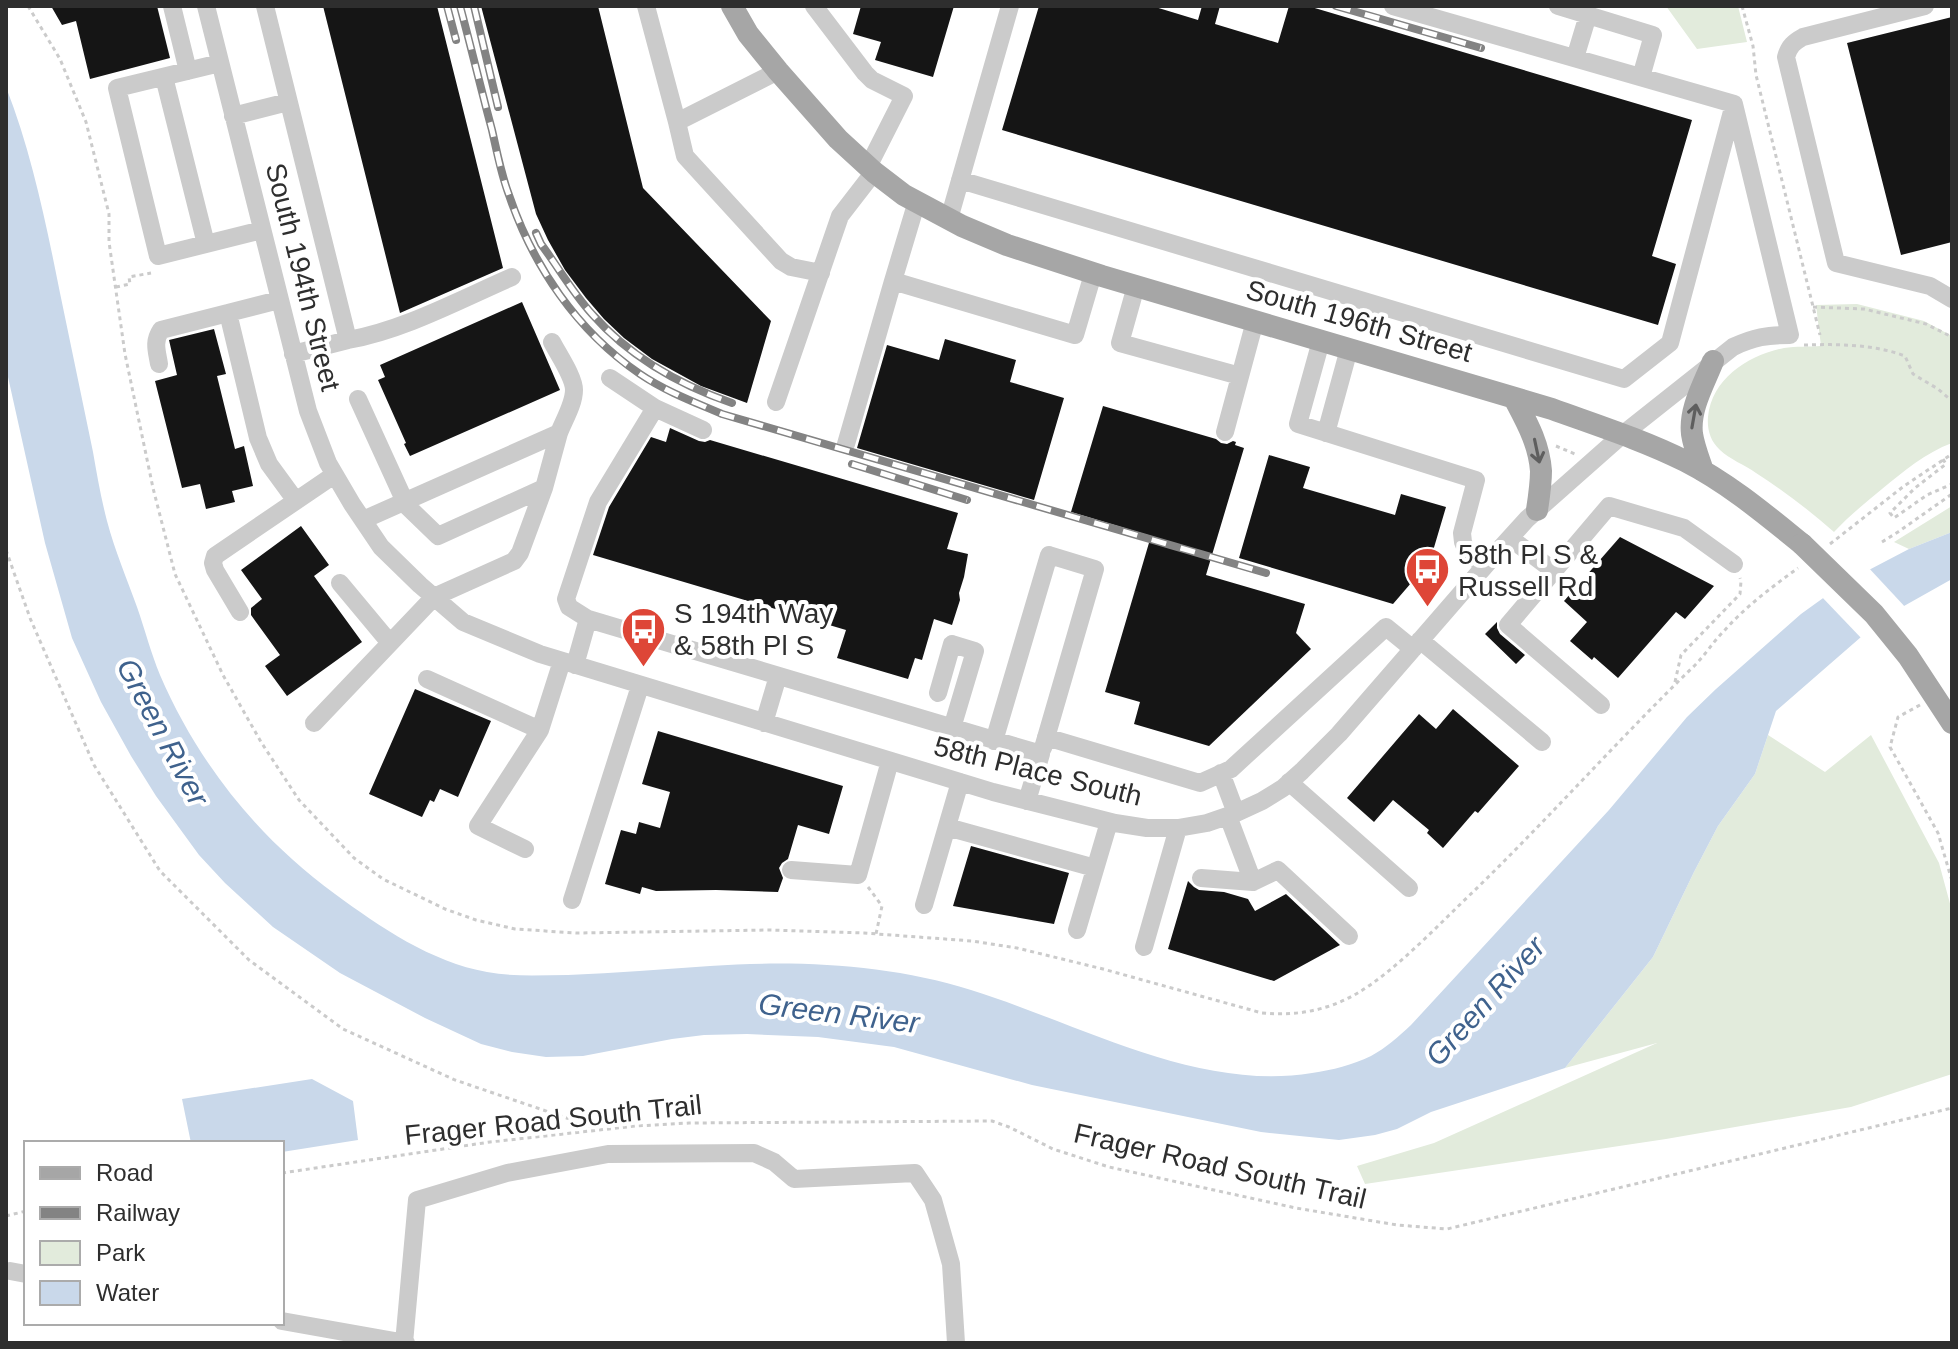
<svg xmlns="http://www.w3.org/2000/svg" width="1958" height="1349" viewBox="0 0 1958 1349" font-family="Helvetica,sans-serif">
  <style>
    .green { fill: #e2ebdc }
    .water { fill: #c9d8ea }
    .pier { fill: #fff }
    .building { fill: #151515 }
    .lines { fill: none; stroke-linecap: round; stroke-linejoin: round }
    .path { stroke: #cbcbcb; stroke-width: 3; stroke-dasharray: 4 4; stroke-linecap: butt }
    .minor { stroke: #cbcbcb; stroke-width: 18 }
    .major { stroke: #a6a6a6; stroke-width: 22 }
    .rail-casing { stroke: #838383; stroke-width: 8 }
    .rail { stroke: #fff; stroke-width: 5; stroke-dasharray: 15; stroke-linecap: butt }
    .major-bridge { stroke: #a6a6a6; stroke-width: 22 }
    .oneway { stroke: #5e5e5e }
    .labels { text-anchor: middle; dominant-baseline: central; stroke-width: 8; stroke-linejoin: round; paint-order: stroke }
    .street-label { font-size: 28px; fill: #2e2e2e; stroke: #fff }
    .poi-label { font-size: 28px; fill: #2e2e2e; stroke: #fff; text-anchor: start }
    .water-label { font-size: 30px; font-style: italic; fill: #3f628d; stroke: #fff }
  </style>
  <rect width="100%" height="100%" fill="#fff"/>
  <path class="green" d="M1666,6H1738L1747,42L1697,49Z
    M1857,304L1924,321L1952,336V443C1925,453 1904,471 1882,489C1865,503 1849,516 1834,532C1809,510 1784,491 1756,473C1745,465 1729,459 1720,450C1710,441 1707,429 1708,417C1712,378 1749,355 1784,348C1796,346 1809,347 1821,346L1816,305Z
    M1952,506V532L1909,549L1894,542Z
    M1768,735L1825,772L1871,735L1939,863L1952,911V1074L1851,1107L1666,1139L1365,1184L1357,1166L1434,1143L1657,1043L1565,1068L1653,957L1694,872L1718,826L1755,774Z"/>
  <path class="water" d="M6,87C32,154 46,223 60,293C71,346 82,399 93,452C97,475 101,498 107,521C115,551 127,579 137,607C145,630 151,653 160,675C198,763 258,838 335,894C380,927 431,962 487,972C514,977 541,975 568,975C616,973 663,969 710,966C796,960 888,964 971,990C1078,1023 1197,1092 1312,1073C1333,1070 1352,1065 1371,1056C1386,1048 1398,1037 1411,1025L1609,810L1687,717L1716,689L1801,614L1844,583L1909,549L1952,532V579L1904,606L1861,637L1776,711L1755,774L1718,826L1694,872L1653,957L1565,1068L1431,1112L1397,1129L1375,1135L1339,1140L1261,1132L1032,1085L894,1047L818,1037L747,1034L704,1035L672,1039L583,1056L546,1057L512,1052L481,1044L425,1018L340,973L273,927L225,883L199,855L156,796L131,756L101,702L72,638L45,543L6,368Z
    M312,1079L353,1101L358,1140L282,1152V1143H191L182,1099Z"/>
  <path class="pier" d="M1867,566L1907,609L1863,640L1820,595Z"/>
  <path class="building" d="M51,6H157L170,58L90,79L76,21L62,25Z
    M323,6H437L503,268L400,313Z
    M481,6H598L643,188L771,321L747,403L701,386L652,359L624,338L604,319L586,298L565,270L548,240L536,214Z
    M861,6H954L933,77L875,60L881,42L853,34Z
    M1039,6H1152L1198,20L1202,6H1220L1215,24L1278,43L1289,6H1308L1692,120L1652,256L1676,264L1658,325L1002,130Z
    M1952,17V242L1901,255L1847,43Z
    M522,302L560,390L410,456L404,444L406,443L378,380L385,377L380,365Z
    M214,329L226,374L217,376L235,449L244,446L253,486L232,491L235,502L206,509L200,484L182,488L155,381L177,375L169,340Z
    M945,339L1016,360L1010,382L1064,398L1034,500L857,448L887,345L939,360Z
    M1103,406L1216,439L1221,443L1227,444L1233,441L1236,442L1235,445L1244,448L1206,575L1305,604L1296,633L1311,649L1209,746L1134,724L1140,702L1105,692L1151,536L1071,512Z
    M670,428L699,441L705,442L710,440L958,513L947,549L968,554L964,577L959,593L960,600L952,625L934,619L922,660L915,658L908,679L837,658L846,630L593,555L609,507L651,437L666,442Z
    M1269,455L1310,467L1303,488L1395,515L1401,494L1446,507L1430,561L1393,604L1239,558Z
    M301,526L329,565L314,576L362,642L287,696L265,666L280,655L251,615V608L262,599L241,570Z
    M1620,537L1714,586L1685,619L1676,612L1618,678L1594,657L1592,660L1570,641L1587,622L1564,601Z
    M1497,622V628L1500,634L1525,655L1516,664L1485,634Z
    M415,689L491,721L458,797L440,789L434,802L430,800L422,817L369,794Z
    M1453,709L1519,766L1478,813L1475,811L1443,848L1427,833L1429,830L1393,800L1374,822L1347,798L1419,714L1436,729Z
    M658,731L843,786L829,834L798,825L788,859L782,863L779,868L783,878L778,892L716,890L656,891L642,887L640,894L605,884L621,830L636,834L639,822L660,828L670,792L642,784Z
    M971,846L1069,873L1054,924L953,906Z
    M1188,881L1194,887L1199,890L1224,892L1248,899L1255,911L1286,894L1340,945L1274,981L1168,949Z"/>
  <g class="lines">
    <path class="path" d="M28,6L60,59L86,122L109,214V242L125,354L153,488L175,574L223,675L261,742L299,800L354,858L383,879L445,909L476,920L515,929L576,933L769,930L864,933L972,941L1017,948L1103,969L1262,1013C1296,1016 1326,1011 1356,994C1397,970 1440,923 1475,890C1549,818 1618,740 1692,668C1704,657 1712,643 1724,631C1745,607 1772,587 1798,568
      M1742,6L1753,46L1756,75L1820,335
      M116,287L130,284L129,277L151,273
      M1813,307L1864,309L1926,324L1952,337
      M1804,345C1838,344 1873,344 1905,356L1913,374L1938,389L1952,401
      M1556,446L1575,454
      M1943,459L1946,464L1915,488L1890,513L1894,518L1927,495L1952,484
      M1882,542L1898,532L1952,494
      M1830,544L1904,486L1952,454
      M6,550L30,618L94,765L160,871L249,960L343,1029L455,1080L596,1128
      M1675,682L1681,655L1740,594L1741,581L1740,578
      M1920,705L1898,717L1890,747L1938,833L1952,881
      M868,887L882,906L876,934
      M282,1173L490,1142L636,1126L689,1123L992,1121L1009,1127L1053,1149L1109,1167L1296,1208L1397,1225L1447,1229L1952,1108
      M6,1216L26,1211"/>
    <path class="minor" d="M172,6L188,71
      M206,6L308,411L328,463L352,504L381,547L420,585L463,622L540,654L993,792L1115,823L1147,828H1178L1207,823L1236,813L1262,801L1283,788L1302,771L1339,734L1497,552L1527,519L1622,435L1733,347C1754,337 1767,335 1790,335L1734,104L1670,343L1624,379L960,180
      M265,6L348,340L293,354
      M646,6L677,122
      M814,6L865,73L872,80L904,96L868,167
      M1393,6L1734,104
      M1558,6L1653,35L1641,77
      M1925,6L1803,37C1794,42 1789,46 1786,57L1836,263L1930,286L1952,299
      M1575,58L1588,15
      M220,63L117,88L158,256L262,230
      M778,71L677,122L685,156L781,261L791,267L821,273
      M164,77L206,244
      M233,116L288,102
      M917,201L893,281L1075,335L1093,274
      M949,219L1010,6
      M1136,286L1120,343L1240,376
      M228,313L279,300
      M348,340C404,330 459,300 512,277
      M1321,341L1298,424L1476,480L1462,533L1463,542L1465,547L1483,567
      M159,364C157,351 153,342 161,330L228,313L258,438L269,464L296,501
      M610,378L655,408L703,430
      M358,399L405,502L408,507L438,536L544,488
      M776,402L840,216L874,172
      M1225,432L1255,321
      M1326,433L1349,349
      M846,444L893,281
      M363,520L559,433C564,420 574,404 574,390C574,377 558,354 552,342
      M1510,538L1554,571
      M340,583L390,643
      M240,612L215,570L213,563L215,556L334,475
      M588,619L569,607L566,599L598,502L655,408
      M1420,640L1542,742
      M575,665L588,619L1041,754L1027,801
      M427,679L540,730
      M938,693L952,644L975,651L952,728
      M1601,705L1508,625L1609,506L1684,528L1734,564
      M314,723L434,597L514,561L520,553L544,488L559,433
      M764,723L778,676
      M1046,737L1200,783L1231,769L1386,627L1413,649
      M994,741L1049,555L1095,569L1043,748
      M1221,773L1236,813
      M1289,782L1409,888
      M1228,816L1253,882
      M947,827L1095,868
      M525,849L478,826L540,730L562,661
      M791,870L858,875L890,761
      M1201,878L1253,882L1278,870L1349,936
      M572,900L640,686
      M924,905L960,782
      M1077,930L1109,822
      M1144,947L1178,828
      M10,1271L26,1274
      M282,1321L406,1343
      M404,1343L417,1200L507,1173L608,1154L754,1153L774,1162L794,1179L915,1173L933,1200L951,1264L956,1343"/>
    <path class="major" d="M732,6L748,34L778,71L838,139L874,172L904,195L962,226L1007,245L1102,276L1552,409C1596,425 1643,440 1685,461C1728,483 1765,514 1802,544
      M1514,398C1526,421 1539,443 1541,471C1541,483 1539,497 1537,510
      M1703,471C1699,459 1694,447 1692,434C1689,409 1704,384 1713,361"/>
    <defs>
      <path id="rail" d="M447,6L456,40
        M460,6C471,47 481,89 492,130C497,152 501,174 509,195C533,266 577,331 640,374C665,391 694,402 722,414L1266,573
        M474,6L498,107
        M1336,6L1481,48
        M536,233L541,244C558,267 573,293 592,314C629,356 680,385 732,403
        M852,464L967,500"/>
    </defs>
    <use href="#rail" class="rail-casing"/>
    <use href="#rail" class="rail"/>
    <path class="major-bridge" d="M1802,544L1874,614L1908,656L1952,723"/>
  </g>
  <defs><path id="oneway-shaft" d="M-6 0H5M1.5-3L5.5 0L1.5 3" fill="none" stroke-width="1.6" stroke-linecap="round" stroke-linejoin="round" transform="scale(2)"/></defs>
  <g class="oneway">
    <use href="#oneway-shaft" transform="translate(1694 416) rotate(-80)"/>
    <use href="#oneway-shaft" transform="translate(1537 451) rotate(78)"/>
  </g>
  <defs>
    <symbol id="bus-pin" viewBox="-11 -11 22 30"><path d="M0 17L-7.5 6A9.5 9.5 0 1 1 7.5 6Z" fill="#de4637" stroke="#fff"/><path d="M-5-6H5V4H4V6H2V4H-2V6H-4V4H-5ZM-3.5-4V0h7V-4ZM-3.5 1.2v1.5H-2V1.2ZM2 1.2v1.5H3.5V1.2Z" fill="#fff"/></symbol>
  </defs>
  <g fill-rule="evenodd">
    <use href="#bus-pin" x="1402" y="544" width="51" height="69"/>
    <use href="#bus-pin" x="618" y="604" width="51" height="69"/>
  </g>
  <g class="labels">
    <g class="street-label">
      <text transform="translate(303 277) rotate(76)">South 194th Street</text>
      <text transform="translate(1359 321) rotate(16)">South 196th Street</text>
      <text transform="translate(1038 771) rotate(14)">58th Place South</text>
      <text transform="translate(553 1120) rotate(-6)">Frager Road South Trail</text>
      <text transform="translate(1220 1166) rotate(13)">Frager Road South Trail</text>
    </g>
    <g class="poi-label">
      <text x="1458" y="554">58th Pl S &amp;<tspan x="1458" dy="32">Russell Rd</tspan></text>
      <text x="674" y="613">S 194th Way<tspan x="674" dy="32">&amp; 58th Pl S</tspan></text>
    </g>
    <g class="water-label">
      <text transform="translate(163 732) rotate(62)">Green River</text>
      <text transform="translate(1485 1001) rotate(-48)">Green River</text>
      <text transform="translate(839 1013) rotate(7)">Green River</text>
    </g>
  </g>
  <rect width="1958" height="1349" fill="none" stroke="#2e2e2e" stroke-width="16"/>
  <rect x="24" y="1141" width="260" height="184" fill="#ffffff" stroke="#ababab" stroke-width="2"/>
  <rect x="40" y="1167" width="40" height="12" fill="#a6a6a6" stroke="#ababab" stroke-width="2"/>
  <text x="96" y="1181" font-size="24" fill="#2e2e2e">Road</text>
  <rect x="40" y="1207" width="40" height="12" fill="#838383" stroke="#ababab" stroke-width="2"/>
  <text x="96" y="1221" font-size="24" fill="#2e2e2e">Railway</text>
  <rect x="40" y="1241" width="40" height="24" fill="#e2ebdc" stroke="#ababab" stroke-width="2"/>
  <text x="96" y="1261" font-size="24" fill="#2e2e2e">Park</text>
  <rect x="40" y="1281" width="40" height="24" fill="#c9d8ea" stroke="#ababab" stroke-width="2"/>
  <text x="96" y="1301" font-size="24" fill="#2e2e2e">Water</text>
</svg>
